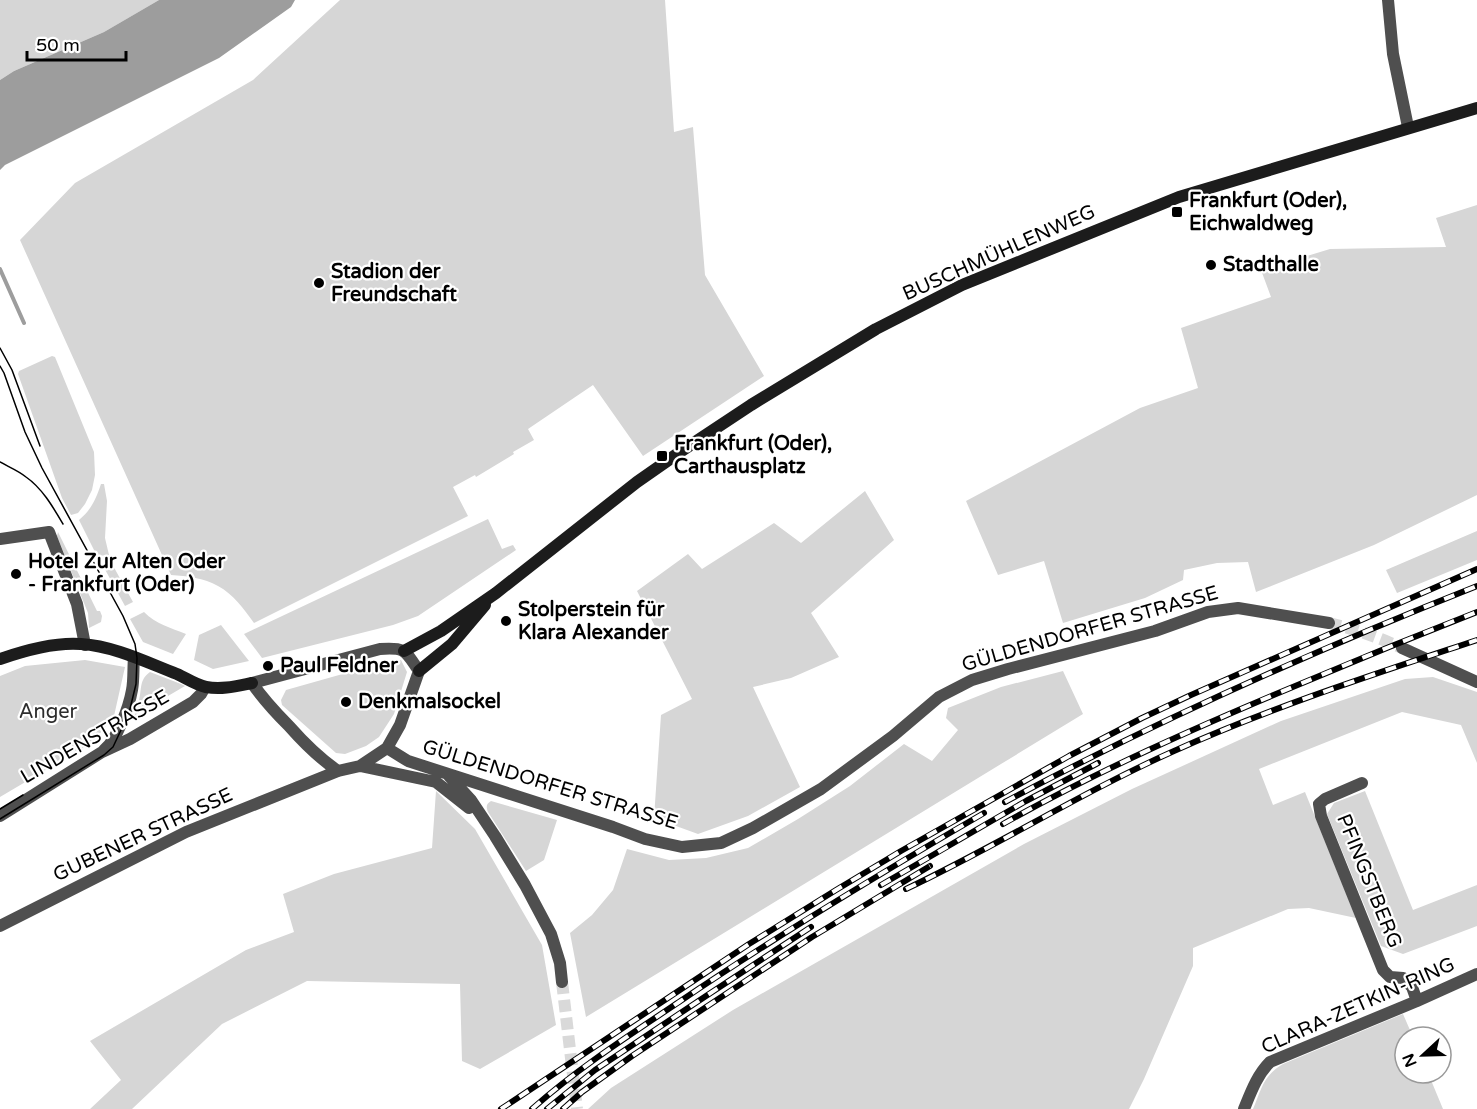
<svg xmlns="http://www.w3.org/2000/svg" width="1477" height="1109" viewBox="0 0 1477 1109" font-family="'Varela Round',sans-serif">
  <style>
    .green { fill: #d6d6d6 }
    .water { fill: #9d9d9d }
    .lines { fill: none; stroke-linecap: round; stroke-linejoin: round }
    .stream { stroke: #9d9d9d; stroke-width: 4 }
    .street-tunnel { stroke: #d9d9d9; stroke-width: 12; stroke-dasharray: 12 6; stroke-linecap: butt }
    .street { stroke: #4f4f4f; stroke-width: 12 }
    .secondary { stroke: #1c1c1c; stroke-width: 12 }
    .tram { stroke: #000; stroke-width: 1.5 }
    .rail-casing { stroke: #000; stroke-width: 6 }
    .rail { stroke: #fff; stroke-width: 4; stroke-dasharray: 11; stroke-linecap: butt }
    .poi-dot { fill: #000; stroke: #fff; stroke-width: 2 }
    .labels { text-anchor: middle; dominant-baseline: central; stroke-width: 4.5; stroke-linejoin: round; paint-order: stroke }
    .poi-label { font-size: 20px; font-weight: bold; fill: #000; stroke: #fff; text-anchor: start }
    .street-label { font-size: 20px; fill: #000; stroke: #fff }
    .park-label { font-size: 20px; fill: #2d2d2d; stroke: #fff }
  </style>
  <rect width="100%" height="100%" fill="#fff"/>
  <path class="green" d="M0,0H159L104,32L14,71L0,80Z
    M340,0H665L674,132L693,127L705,275L764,376L643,456L593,385L528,429L534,440L513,452L514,454L476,477L475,475L453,487L468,516L254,623C244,609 233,594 218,586C204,578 187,576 171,575L20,240L75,183L253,80Z
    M1477,205V495L1374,545L1256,592L1248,562L1217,563L1184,570L1183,580L1145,598L1063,623L1044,561L998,575L966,501L1140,408L1198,388L1181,328L1271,297L1261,270L1330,249L1446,247L1436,218Z
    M52,356L55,357L94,452L95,475L92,490L85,504L78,513L71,515L62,498L18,374L19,371Z
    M101,484H104L107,501L105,538L109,555L97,556L79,520C91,510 96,499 101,484Z
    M865,491L894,540L811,613L839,657L791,678L753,687L800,787L748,816L698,834L654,818L661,715L692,699L637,591L688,554L702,569L774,523L801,543Z
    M488,519L502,549L513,545L516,550L418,616L393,625L262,658L244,634Z
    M1477,531V560L1397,593L1386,570Z
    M58,532L97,611H100L102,616L101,622L89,628L88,613L57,536Z
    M111,562L133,602L125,606L102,564Z
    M144,612C156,624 171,628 186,634L173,654L143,642L130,619Z
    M221,625L249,661L213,669L194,660L199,635Z
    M85,660L125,667L114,716L93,742L0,797V676L25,666Z
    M401,660L407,672L394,714L379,737L366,746L345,754L336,753L282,705L281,700L286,690L378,664Z
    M1063,671L1083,714L586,1017L570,933L592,915L613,890L627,849L669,860L706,858L748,848L798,819L850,786L904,744L932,761L958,730L946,718L948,708L1001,687Z
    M150,672L181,684L185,686L134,716C136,711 138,706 139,701C142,688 139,680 150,672Z
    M1433,677L1477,692V763L1461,725L1402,712L1259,769L1273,805L1305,792L1356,918L1309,908L1288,909L1193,948V966L1144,1079L1129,1109H588L611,1088L733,1010L1024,844L1132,789L1281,721L1405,679Z
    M436,791L475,829L542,945L556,1025L480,1069L462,1061L460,984L307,981L222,1024L132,1109H90L121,1080L90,1041L246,950L294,932L283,894L334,874L432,848Z
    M1365,791L1413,910L1477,885V926L1403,954L1381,946L1327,814L1334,803Z
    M491,801L557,820L544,860L526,871L488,812C486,807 486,804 491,801Z
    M1403,1014L1413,1037H1405V1073H1428L1443,1109H1253C1262,1088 1263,1076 1283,1064Z"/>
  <path class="water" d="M159,0H295L291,7L219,58L5,165L0,170V80L14,71L104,32Z"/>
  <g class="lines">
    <path class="stream" d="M0,269L24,323"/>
    <path class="street-tunnel" d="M1329,623C1354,629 1378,637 1402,648
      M562,982L577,1109"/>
    <path class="street" d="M1388,0L1393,54L1408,127
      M0,539L49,532L77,604L85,645
      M1402,648L1477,682
      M387,748L408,761L613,827L645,839L682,847L721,843L753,828L821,789L893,736L939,697L972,680L1008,669L1155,631L1208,612L1238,608L1329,623
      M104,750C117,740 129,707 132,690C134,680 133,668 134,657
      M360,766L436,782L469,808
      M449,776L471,800L495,836L525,885L551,934L560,963L562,982
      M1362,783L1325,799L1319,804L1321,816L1383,970L1390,977L1403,978L1412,987L1417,1001
      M0,816L102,752L130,739L193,702L201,694L205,687
      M0,926L186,832L338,771L360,766L387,748L400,725L419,671C405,651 407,647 380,649L252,683C263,699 275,712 289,726C304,743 319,758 338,771
      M1244,1109C1251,1092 1257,1075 1270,1062L1417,1001L1477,974"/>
    <path class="secondary" d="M404,651L441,631L496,593L637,482L680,452L751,405L876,329L962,285L1179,197L1477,108
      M0,659C23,651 56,642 81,644C114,646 146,662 177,674C186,678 196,685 206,687C222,690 237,686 252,683
      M419,671L452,644L485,605"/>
    <path class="tram" d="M0,348L12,370L40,446
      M0,366L4,373L25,432L42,468L123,616L135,644L137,658L136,684L129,713L113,747L104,755L0,819
      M0,462C9,467 19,471 26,477C42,488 53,507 63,524
      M0,809L23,795"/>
    <defs>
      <path id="rail" d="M1005,802C1158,720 1316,650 1477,586
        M1003,824C1099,770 1199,726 1300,684C1359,659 1418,635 1477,612
        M881,885L1026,801L1098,763
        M906,889C997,846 1082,792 1174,751C1272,707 1375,674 1477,640
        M501,1109L749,944L836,890L901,851L1069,756L1142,718L1191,695L1477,569
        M532,1109C577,1069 628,1036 679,1002C778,935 881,873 984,813
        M547,1109L595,1070L706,996L811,927
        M563,1109L582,1092L632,1056L812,937L930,866"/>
    </defs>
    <use href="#rail" class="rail-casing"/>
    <use href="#rail" class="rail"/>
  </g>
  <g class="poi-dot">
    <rect x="1171" y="206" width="12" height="12" rx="3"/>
    <circle cx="1211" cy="265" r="6"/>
    <circle cx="319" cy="283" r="6"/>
    <rect x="656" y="450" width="12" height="12" rx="3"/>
    <circle cx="16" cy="574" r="6"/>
    <circle cx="506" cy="621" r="6"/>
    <circle cx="268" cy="666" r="6"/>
    <circle cx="346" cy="702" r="6"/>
  </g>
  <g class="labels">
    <g class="poi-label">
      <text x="1189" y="201">Frankfurt (Oder),<tspan x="1189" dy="23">Eichwaldweg</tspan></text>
      <text x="1223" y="265">Stadthalle</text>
      <text x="331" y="272">Stadion der<tspan x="331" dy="23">Freundschaft</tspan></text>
      <text x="674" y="444">Frankfurt (Oder),<tspan x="674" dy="23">Carthausplatz</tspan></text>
      <text x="28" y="562">Hotel Zur Alten Oder<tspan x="28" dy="23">- Frankfurt (Oder)</tspan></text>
      <text x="518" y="610">Stolperstein für<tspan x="518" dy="23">Klara Alexander</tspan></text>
      <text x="280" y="666">Paul Feldner</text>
      <text x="358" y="702">Denkmalsockel</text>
    </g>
    <g class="street-label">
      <text transform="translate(999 253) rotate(-24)">BUSCHMÜHLENWEG</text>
      <text transform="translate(1090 629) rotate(-16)">GÜLDENDORFER STRASSE</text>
      <text transform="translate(95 737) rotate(-30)">LINDENSTRASSE</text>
      <text transform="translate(550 785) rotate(17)">GÜLDENDORFER STRASSE</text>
      <text transform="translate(143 835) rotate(-25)">GUBENER STRASSE</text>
      <text transform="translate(1369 881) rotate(68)">PFINGSTBERG</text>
      <text transform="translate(1358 1006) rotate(-24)">CLARA-ZETKIN-RING</text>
    </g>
    <g class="park-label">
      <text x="48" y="712">Anger</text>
    </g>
  </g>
  <g transform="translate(1423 1055) rotate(248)"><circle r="28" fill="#ffffff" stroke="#999999" stroke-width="1.5"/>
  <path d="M0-4.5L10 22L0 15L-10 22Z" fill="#000000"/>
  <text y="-9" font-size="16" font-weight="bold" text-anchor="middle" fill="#000000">N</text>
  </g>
  <path d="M27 51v9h99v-9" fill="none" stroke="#000000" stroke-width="3"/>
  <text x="36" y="51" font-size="18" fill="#000000" stroke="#ffffff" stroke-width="4.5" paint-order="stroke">50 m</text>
</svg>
